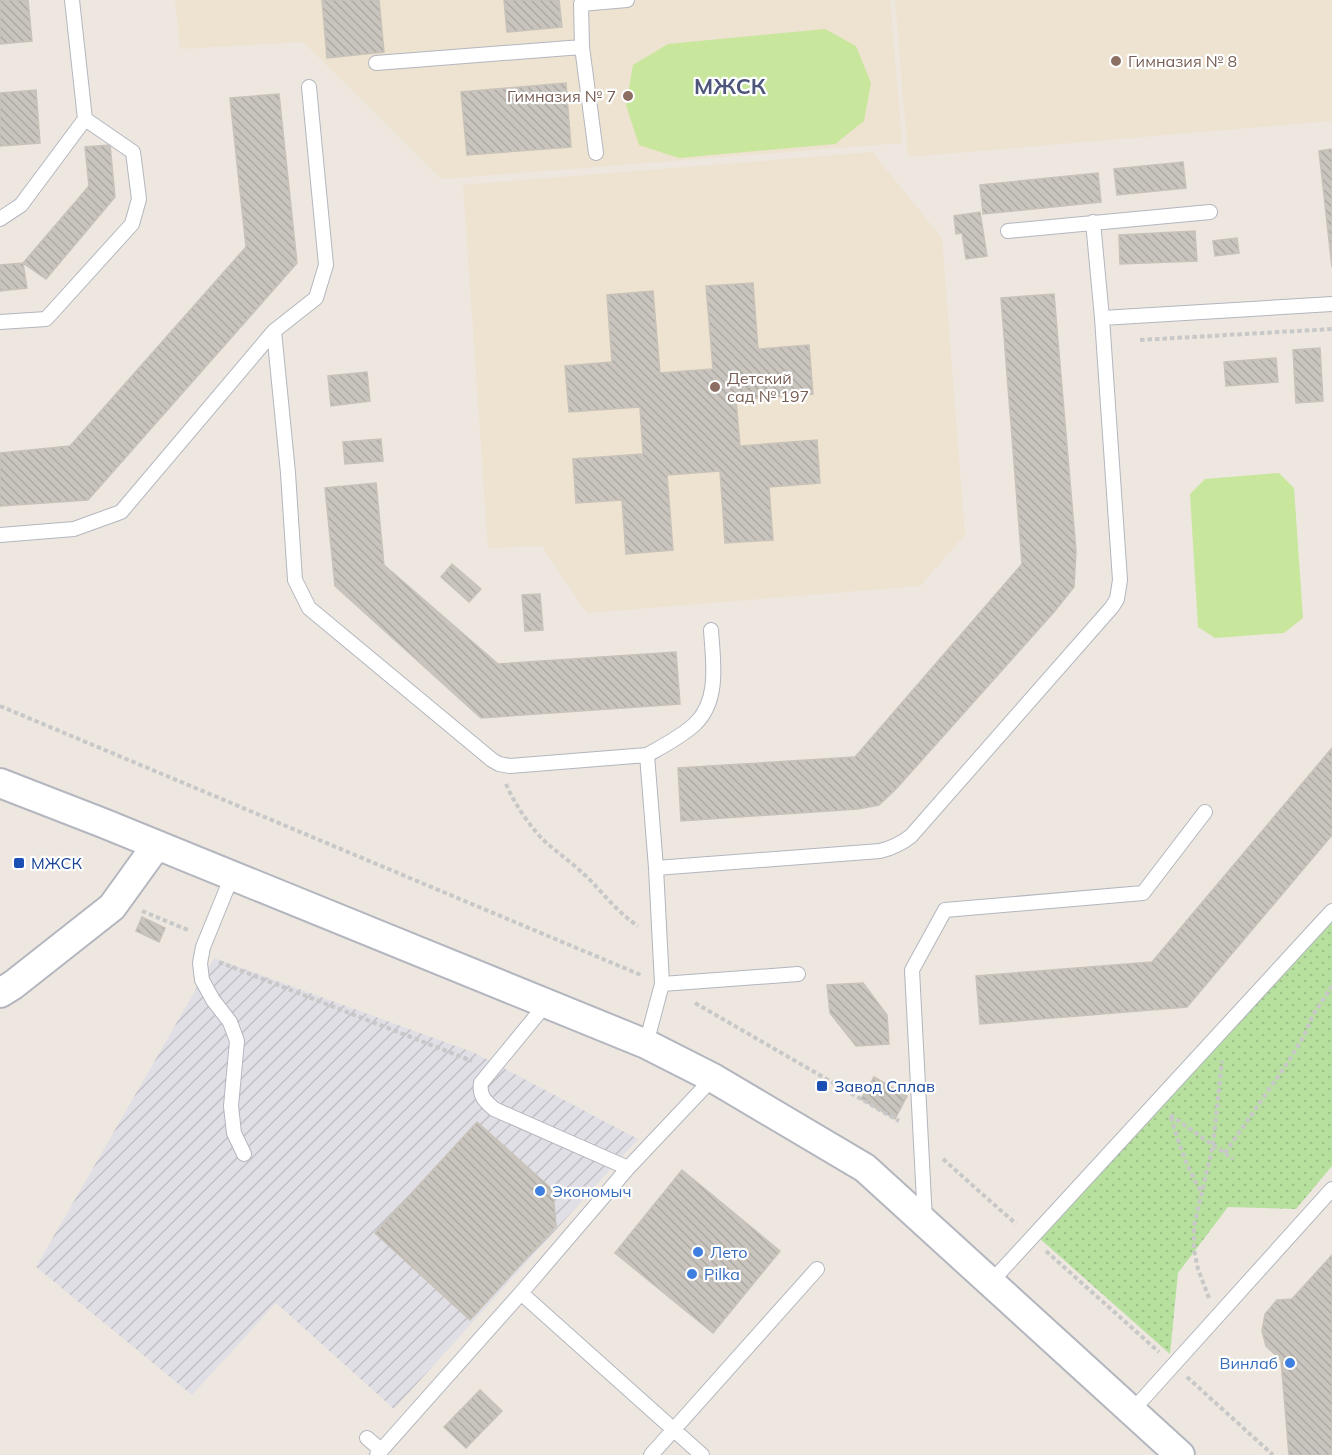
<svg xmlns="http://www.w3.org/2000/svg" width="1332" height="1455" viewBox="0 0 1332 1455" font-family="Mulish,sans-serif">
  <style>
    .industrial { fill: url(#industrial-furrows) }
    .education { fill: #ede3d0 }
    .grass { fill: url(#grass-dots) }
    .pitch { fill: #c8e69c }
    .building { fill: url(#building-back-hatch); stroke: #c8c2b9; stroke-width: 1.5 }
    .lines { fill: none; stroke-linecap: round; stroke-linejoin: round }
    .service-casing { stroke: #b3b6bf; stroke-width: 16 }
    .minor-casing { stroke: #b3b6bf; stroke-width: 32 }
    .path { stroke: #c8c8c8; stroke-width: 4; stroke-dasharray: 4.5 3; stroke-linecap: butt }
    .service { stroke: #fff; stroke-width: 14 }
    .minor { stroke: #fff; stroke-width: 28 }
    .education-dot { fill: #8d6e63; stroke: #fff; stroke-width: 2 }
    .transit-dot { fill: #1a4fb4; stroke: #fff; stroke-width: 2 }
    .shop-dot { fill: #3f7fe0; stroke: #fff; stroke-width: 2 }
    .labels { text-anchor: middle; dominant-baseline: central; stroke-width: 4.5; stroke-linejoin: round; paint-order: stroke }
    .education-label { font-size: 16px; fill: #785e54; stroke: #fff; text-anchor: start }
    .transit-label { font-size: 16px; fill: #164399; stroke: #fff; text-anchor: start }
    .shop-label { font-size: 16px; fill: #366cbe; stroke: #fff; text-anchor: start }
    .district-label { font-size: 22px; font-weight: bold; fill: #4e577b; stroke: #fff }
  </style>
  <defs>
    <pattern id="industrial-furrows" width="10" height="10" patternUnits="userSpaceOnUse" patternTransform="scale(1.5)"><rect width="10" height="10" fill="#e1dfe6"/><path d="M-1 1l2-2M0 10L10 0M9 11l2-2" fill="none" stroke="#c1c0c5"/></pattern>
    <pattern id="grass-dots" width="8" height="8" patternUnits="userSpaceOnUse" patternTransform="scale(1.5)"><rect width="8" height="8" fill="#b7e09f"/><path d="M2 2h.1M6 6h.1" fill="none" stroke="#9ec089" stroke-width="1.8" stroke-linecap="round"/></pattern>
    <pattern id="building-back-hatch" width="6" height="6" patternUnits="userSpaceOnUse" patternTransform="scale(1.5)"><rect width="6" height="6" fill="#c9c5be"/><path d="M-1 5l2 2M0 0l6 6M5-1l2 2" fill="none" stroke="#ada9a3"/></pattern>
  </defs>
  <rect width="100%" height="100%" fill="#ede7df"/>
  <path class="industrial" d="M214,958L475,1053L638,1139L394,1409L276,1303L192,1395L36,1267Z"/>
  <path class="education" d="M175,0H890L902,143L442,179L303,42L180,49Z
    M895,0H1332V121L908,157Z
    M872,152L942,238L965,535L920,586L587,613L542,546L488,548L463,185Z"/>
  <path class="grass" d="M1332,918V1166L1296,1209L1228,1207L1178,1273L1170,1354L1038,1237Z"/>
  <path class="pitch" d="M825,29L856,46L871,83L864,121L835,144L679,158L639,145L626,105L633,65L668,44Z
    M1279,473L1294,488L1303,618L1284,633L1215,638L1198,627L1190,494L1205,479Z"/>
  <path class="building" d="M0,0H28L32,41L0,44Z
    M322,0H379L384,52L327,58Z
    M504,0H559L562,27L507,32Z
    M566,83L571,147L467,155L461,92Z
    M36,90L40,143L0,146V93Z
    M279,94L297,263L88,500L0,506V453L70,446L246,247L230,98Z
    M110,145L115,197L46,279L23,263L89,186L85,147Z
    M1332,149V267L1319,151Z
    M1183,162L1186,188L1117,195L1114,169Z
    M1098,173L1101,202L983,214L980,185Z
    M980,212L987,256L966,259L962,233L956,234L954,216Z
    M1195,231L1197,261L1120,264L1119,235Z
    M1237,238L1239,253L1215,256L1213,241Z
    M23,263L27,288L0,291V265Z
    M753,283L758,349L809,345L813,394L736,400L740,446L817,440L820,483L769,487L773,540L725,543L720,471L667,475L673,550L626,554L622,500L576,503L573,459L643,454L640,407L569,412L565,366L612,362L607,295L653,291L660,373L713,369L706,286Z
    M1054,294L1076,551L1074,587L1054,612L896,789L879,805L858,809L681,821L678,768L855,757L1022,564L1001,298Z
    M1320,348L1323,401L1296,403L1293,350Z
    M1276,358L1278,382L1226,386L1224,362Z
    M367,372L370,401L331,406L328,376Z
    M381,439L383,461L345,464L343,442Z
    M376,483L384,565L498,664L676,652L680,704L481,718L335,586L325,488Z
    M452,564L481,589L469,602L441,577Z
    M540,594L543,630L525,631L522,595Z
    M1332,748V835L1187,1007L980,1024L976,976L1152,962Z
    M142,917L165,928L159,942L136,931Z
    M863,983L887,1015L889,1044L856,1046L830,1013L827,985Z
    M874,1077L907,1096L895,1119L861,1099Z
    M477,1122L553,1190L556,1226L470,1320L375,1233Z
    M682,1170L780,1251L713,1333L615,1253Z
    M1332,1255V1455H1289L1281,1360L1266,1346L1262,1331L1265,1314L1277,1300L1292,1299Z
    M480,1390L502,1411L466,1448L444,1427Z"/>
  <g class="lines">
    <defs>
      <path id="service" d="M582,47L596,153
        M376,63L582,47L581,4L627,0
        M0,219L21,205L85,119L72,0
        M1093,222L1102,318
        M1008,231L1210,212
        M0,322L46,319L132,224L139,199L133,152L85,119
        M274,331L288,473L295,580L309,608L492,760L499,764L510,766L647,755L656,868
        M0,535L74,529L121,512L274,331L316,298L326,265L309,87
        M647,755C663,746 681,737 695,724C720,700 713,661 711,630
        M232,876L203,947L200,963L202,980L213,1000L230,1022L237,1041L231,1106L234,1133L244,1154
        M662,984L798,974
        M546,1004L481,1083C479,1096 485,1101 494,1109L628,1168
        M646,1044L662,984L656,868L880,851C892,848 901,844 911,836L1112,607L1117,599L1120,580L1102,318L1332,304
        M925,1220L912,970L945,910L1143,893L1205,812
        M990,1283L1332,911
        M521,1293L702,1455
        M1132,1411L1332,1189
        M367,1438L381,1450
        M377,1455L521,1293L628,1168L713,1078
        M651,1455L817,1269"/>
      <path id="minor" d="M0,783L103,823L646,1044L713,1078L865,1168L1180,1455
        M0,993L13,985L112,907L156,846"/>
    </defs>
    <use href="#service" class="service-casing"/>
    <use href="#minor" class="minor-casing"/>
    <path class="path" d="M1140,340L1332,329
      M0,706L641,975
      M506,784C514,803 533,832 549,845C562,856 576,866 588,878C605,895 618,913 638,926
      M142,911L188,930
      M219,962L472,1061
      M695,1003L899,1121
      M1170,1115L1233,1159
      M1171,1117C1179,1144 1187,1169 1202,1193
      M1225,1153L1288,1062L1304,1036L1313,1015L1332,986
      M943,1159L1016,1224
      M1046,1251L1159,1352
      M1209,1298L1198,1269L1194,1250V1226L1213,1145L1222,1061
      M1187,1377L1273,1455"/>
    <use href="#service" class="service"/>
    <use href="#minor" class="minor"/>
  </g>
  <g class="education-dot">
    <circle cx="1116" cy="61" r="6"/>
    <circle cx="628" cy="96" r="6"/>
    <circle cx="715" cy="387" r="6"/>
  </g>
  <g class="transit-dot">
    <rect x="13" y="857" width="12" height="12" rx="3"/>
    <rect x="816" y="1080" width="12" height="12" rx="3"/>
  </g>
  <g class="shop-dot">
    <circle cx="540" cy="1191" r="6"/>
    <circle cx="698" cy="1252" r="6"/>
    <circle cx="692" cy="1274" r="6"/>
    <circle cx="1290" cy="1363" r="6"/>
  </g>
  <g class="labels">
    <g class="education-label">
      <text x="1128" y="61">Гимназия № 8</text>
      <text x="616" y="96" text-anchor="end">Гимназия № 7</text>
      <text x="727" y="378">Детский<tspan x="727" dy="18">сад № 197</tspan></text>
    </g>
    <g class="transit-label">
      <text x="31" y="863">МЖСК</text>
      <text x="834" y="1086">Завод Сплав</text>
    </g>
    <g class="shop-label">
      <text x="552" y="1191">Экономыч</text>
      <text x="710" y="1252">Лето</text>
      <text x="704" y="1274">Pilka</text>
      <text x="1278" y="1363" text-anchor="end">Винлаб</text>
    </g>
    <g class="district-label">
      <text x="730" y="86">МЖСК</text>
    </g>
  </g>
</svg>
